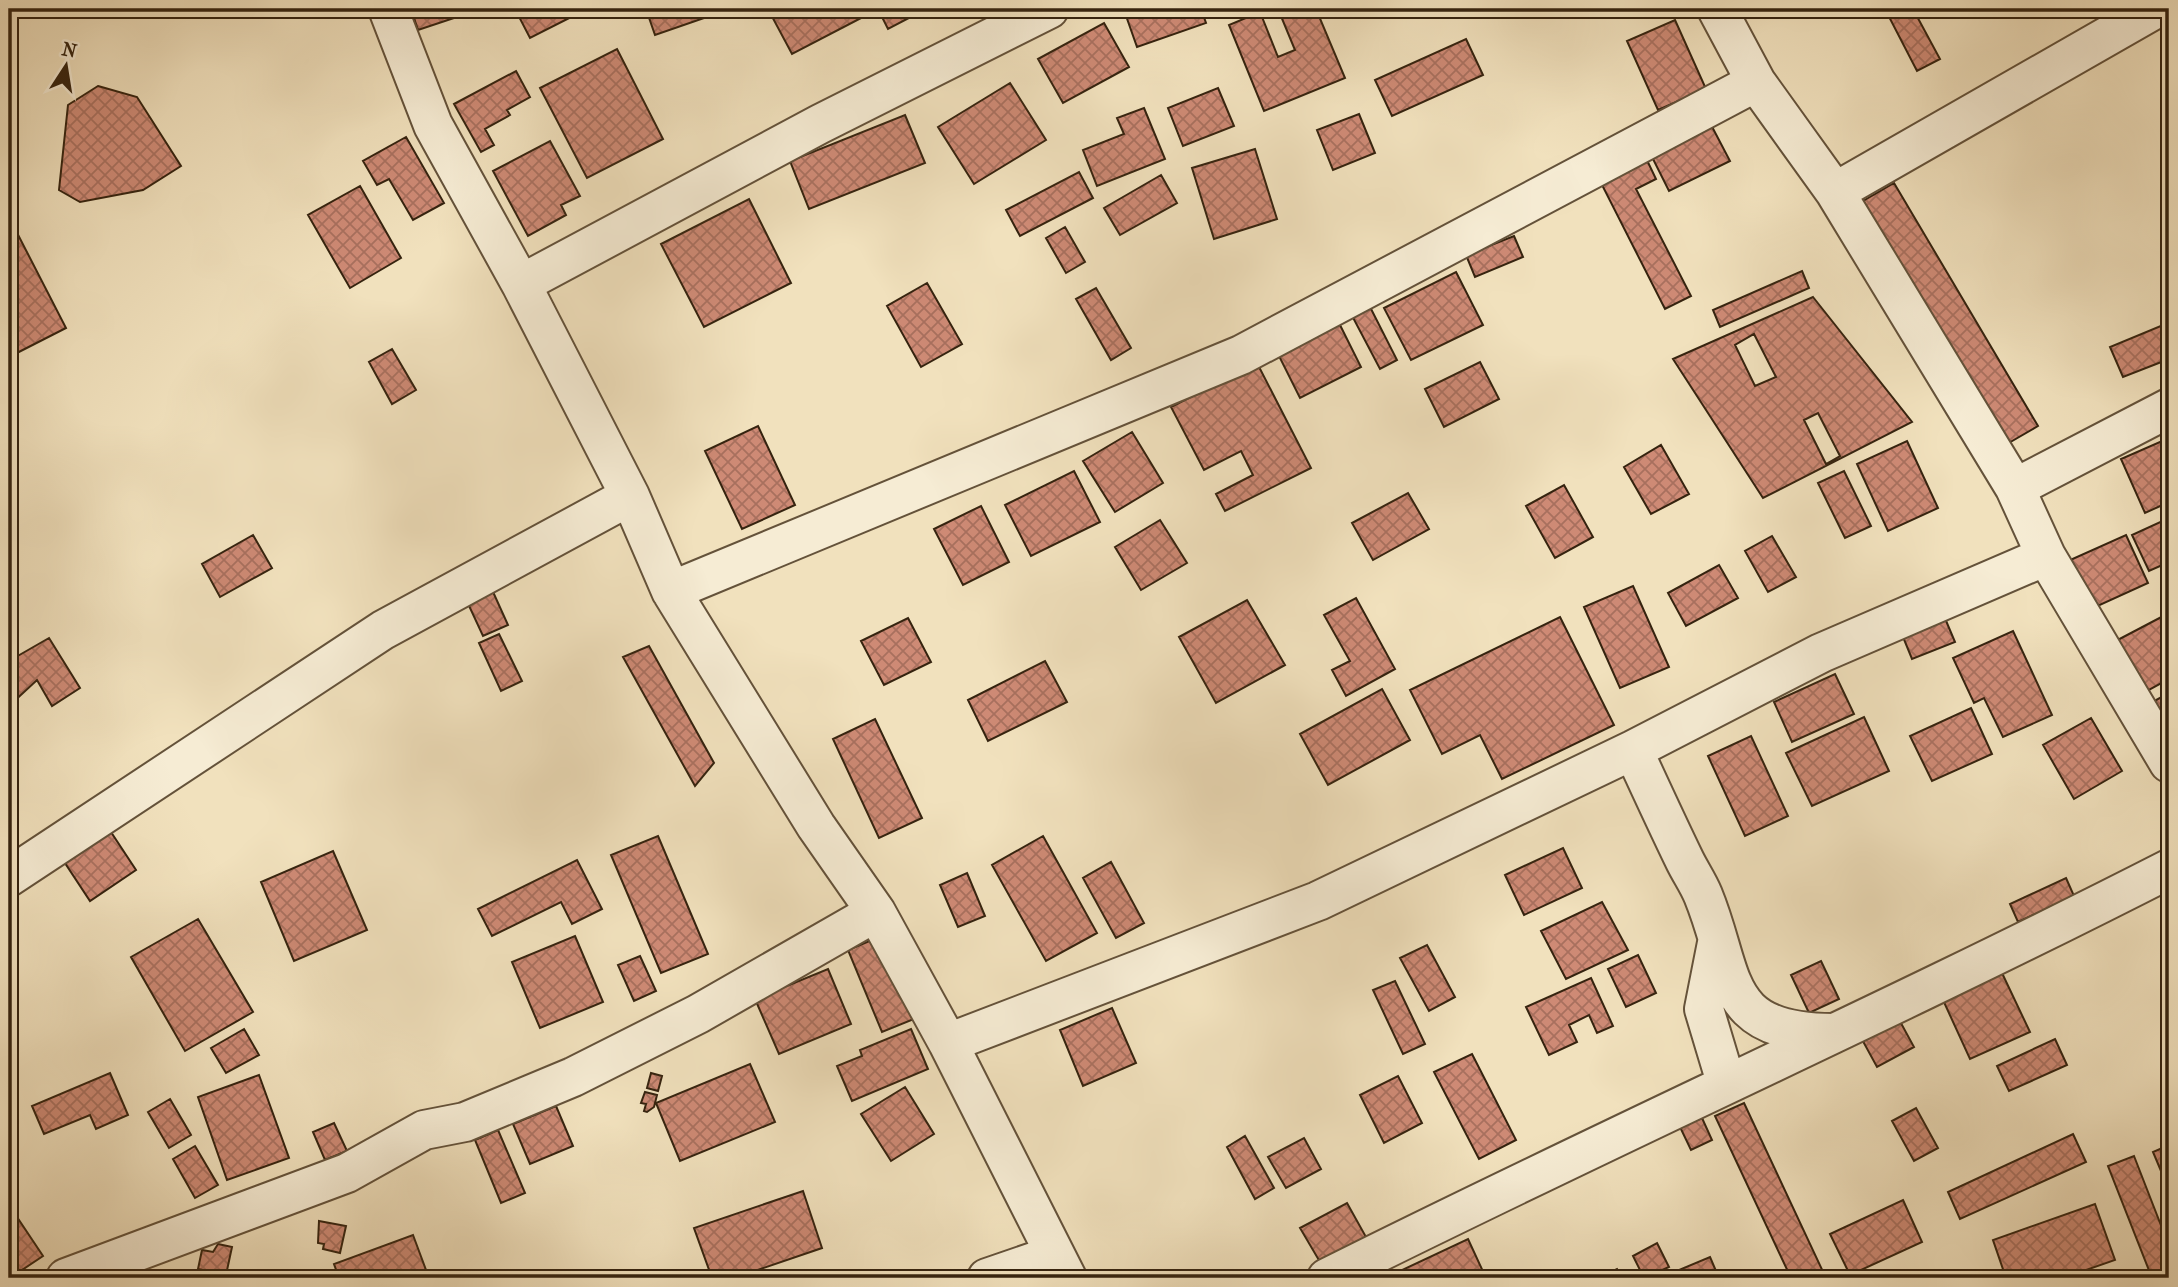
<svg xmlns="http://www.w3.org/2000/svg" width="2178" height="1287" viewBox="0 0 2178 1287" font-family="'IM FELL French Canon',serif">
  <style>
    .building { fill: url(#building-cross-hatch); stroke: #35230f; stroke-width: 2; fill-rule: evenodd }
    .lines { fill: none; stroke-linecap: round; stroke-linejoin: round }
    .minor-casing { stroke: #64523a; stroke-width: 42 }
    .minor { stroke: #f6ecd4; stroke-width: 38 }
  </style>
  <defs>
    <pattern id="building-cross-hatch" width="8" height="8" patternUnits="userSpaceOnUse" patternTransform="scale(1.75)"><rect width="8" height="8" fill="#ce8a75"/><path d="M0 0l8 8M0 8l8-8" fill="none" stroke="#a8705e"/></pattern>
  </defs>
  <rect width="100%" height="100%" fill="#f1e1bd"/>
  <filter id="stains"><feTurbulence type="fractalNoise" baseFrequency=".00286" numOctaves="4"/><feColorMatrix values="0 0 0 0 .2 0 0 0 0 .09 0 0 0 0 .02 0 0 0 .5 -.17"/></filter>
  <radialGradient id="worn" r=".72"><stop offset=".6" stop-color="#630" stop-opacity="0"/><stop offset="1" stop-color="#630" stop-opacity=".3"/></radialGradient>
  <path class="building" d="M411,9H481L418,30Z
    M515,9H587L530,38Z
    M646,9H730L655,35Z
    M768,9H859L863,17L792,54Z
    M878,9H926L888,29Z
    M1137,9H1201L1206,23L1137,47L1125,13Z
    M1278,9H1316L1345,78L1264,111L1229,25L1260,12L1278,57L1295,50Z
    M1885,9H1913L1940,59L1917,71Z
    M2044,9H2064L2048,17Z
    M1675,20L1706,89L1658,110L1627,41Z
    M1104,23L1129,67L1063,103L1038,59Z
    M1466,39L1483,75L1392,116L1375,80Z
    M617,49L663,139L587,178L540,88Z
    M516,71L530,97L507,110L510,115L485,129L494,145L481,152L454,104Z
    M1010,83L1046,140L974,184L938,127Z
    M98,86L137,97L181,166L143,190L80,202L59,190L68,105Z
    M1218,88L1234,126L1183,146L1168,108Z
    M1144,108L1165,159L1097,186L1083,150L1124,134L1117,118Z
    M1359,114L1375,153L1333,170L1317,130Z
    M905,115L925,163L809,209L790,161Z
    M1708,119L1730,161L1669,191L1648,149Z
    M406,137L444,203L413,220L389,179L377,185L363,161Z
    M550,141L580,196L561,205L566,215L528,236L493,171Z
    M1255,149L1277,219L1214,239L1192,168Z
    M1645,156L1656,179L1636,189L1691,296L1665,309L1599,179Z
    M1079,172L1093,198L1020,236L1006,210Z
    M1161,175L1177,203L1120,235L1104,208Z
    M1894,183L2038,426L2007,444L1863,201Z
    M360,186L401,258L350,288L308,215Z
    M749,199L791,283L704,327L661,244Z
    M13,225L66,328L9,357V227Z
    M1065,227L1085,262L1066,273L1046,238Z
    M1514,236L1523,257L1475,277L1466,255Z
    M1802,271L1809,288L1720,327L1713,310Z
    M1456,272L1483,325L1411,360L1384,308Z
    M927,283L962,344L921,367L887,306Z
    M1096,288L1131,348L1111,360L1076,299Z
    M1813,297L1912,422L1763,498L1673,359ZM1754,334L1776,377L1755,386L1735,345ZM1818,413L1840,456L1826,464L1804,420Z
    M1367,301L1397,360L1380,369L1349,310Z
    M1339,323L1361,367L1300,398L1278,354Z
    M2168,323L2169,359L2123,377L2110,347Z
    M392,349L416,390L392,404L369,362Z
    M1480,362L1499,399L1444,427L1425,389Z
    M1257,363L1311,468L1225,511L1216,494L1253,475L1241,451L1204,470L1171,407Z
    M758,426L795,505L742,529L705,451Z
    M1132,432L1163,483L1115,512L1083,461Z
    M2169,438V502L2145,513L2121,459Z
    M1907,441L1938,508L1888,531L1857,464Z
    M1661,445L1689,494L1651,514L1624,467Z
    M1074,471L1100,522L1031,556L1005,505Z
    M1844,471L1871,526L1845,538L1818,483Z
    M1564,485L1593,537L1555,558L1526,506Z
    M1408,493L1429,529L1373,560L1352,523Z
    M981,506L1009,562L963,585L934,529Z
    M2169,518V562L2149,571L2132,535Z
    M1160,520L1187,563L1141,590L1115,547Z
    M253,535L272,568L220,597L202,564Z
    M2126,535L2148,583L2091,609L2068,561Z
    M1772,536L1796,577L1768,592L1745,551Z
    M1719,565L1738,598L1686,626L1668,593Z
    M489,583L508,625L483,636L464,595Z
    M1633,586L1669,667L1620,688L1584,607Z
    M1356,598L1395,669L1346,696L1332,670L1350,661L1324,615Z
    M1247,600L1285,665L1216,703L1179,637Z
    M2169,613V679L2138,696L2110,644Z
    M1944,616L1955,642L1912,659L1901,632Z
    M1560,617L1614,725L1502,779L1480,735L1442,754L1410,690Z
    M908,618L931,662L884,685L861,641Z
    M2013,631L2052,715L2003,737L1984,698L1974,703L1953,658Z
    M499,634L522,681L501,691L479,643Z
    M49,638L80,688L52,706L37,680L9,706V661Z
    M649,646L714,763L695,786L623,657Z
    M1045,661L1067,702L988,741L968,700Z
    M1835,674L1854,714L1792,742L1774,702Z
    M1382,689L1410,740L1328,785L1300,734Z
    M2169,693V736L2145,706Z
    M1971,708L1992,754L1932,781L1910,736Z
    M1864,717L1889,771L1812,806L1786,753Z
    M2091,718L2122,771L2074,799L2043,745Z
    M875,719L922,818L879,838L833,739Z
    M1751,736L1788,816L1745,836L1708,756Z
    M107,826L136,870L90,901L61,857Z
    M658,836L708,954L661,973L611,855Z
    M1043,836L1097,933L1046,961L992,865Z
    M1563,848L1582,888L1524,915L1505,875Z
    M333,851L367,930L294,961L261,882Z
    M577,860L602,909L572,924L561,902L492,936L478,909Z
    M1111,862L1144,923L1116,938L1083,878Z
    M967,873L985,916L958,927L940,885Z
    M2066,878L2074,896L2018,922L2010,904Z
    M1602,902L1628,950L1566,979L1541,931Z
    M198,919L253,1012L185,1051L131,957Z
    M575,936L603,1002L540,1028L512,962Z
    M879,937L914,1019L882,1032L848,950Z
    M1427,945L1455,997L1429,1011L1400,958Z
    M1638,955L1656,993L1626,1007L1608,969Z
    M640,956L656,991L634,1001L618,965Z
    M1821,961L1839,999L1809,1013L1791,975Z
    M828,969L851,1024L779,1054L755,999Z
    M2002,973L2030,1032L1970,1059L1943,1000Z
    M1591,978L1613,1026L1597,1033L1589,1015L1569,1025L1577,1042L1549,1055L1526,1007Z
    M1395,981L1425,1044L1403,1054L1373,990Z
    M1112,1008L1136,1063L1083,1086L1060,1030Z
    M1896,1014L1914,1047L1877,1067L1859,1034Z
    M244,1029L259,1055L226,1073L211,1048Z
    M911,1029L928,1069L852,1101L837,1066L862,1056L860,1050Z
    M2055,1039L2067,1065L2009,1091L1997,1066Z
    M1472,1054L1516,1140L1479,1159L1434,1072Z
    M750,1064L775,1122L680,1161L656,1103Z
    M110,1073L128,1115L96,1129L90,1115L44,1134L32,1106Z
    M651,1073L662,1076L658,1091L647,1088Z
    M259,1075L289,1158L227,1180L198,1097Z
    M1398,1076L1422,1123L1384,1143L1360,1095Z
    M905,1087L934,1134L891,1161L861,1114Z
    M645,1092L657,1095L654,1107L647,1112L644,1111L646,1104L641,1103Z
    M170,1099L191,1135L169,1148L148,1112Z
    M1744,1103L1825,1276L1819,1278H1791L1715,1116Z
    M556,1106L573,1146L530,1164L513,1124Z
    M1916,1108L1938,1148L1914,1161L1892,1121Z
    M1702,1118L1712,1140L1691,1150L1680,1127Z
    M334,1123L347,1151L325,1160L313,1132Z
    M498,1130L525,1193L501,1203L475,1140Z
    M2073,1134L2086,1162L1960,1219L1948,1192Z
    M1245,1136L1274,1188L1255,1199L1227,1147Z
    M1304,1138L1321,1169L1286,1188L1268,1157Z
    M2169,1145V1190L2153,1152Z
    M195,1146L218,1185L195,1198L173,1159Z
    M2134,1156L2169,1246V1278H2152L2108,1166Z
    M803,1191L822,1248L734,1278H712L694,1228Z
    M1903,1200L1922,1242L1850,1275L1830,1234Z
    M1347,1203L1366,1237L1320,1262L1300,1228Z
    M2095,1204L2115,1260L2063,1278H2006L1993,1240Z
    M9,1205L43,1256L10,1278H9Z
    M319,1221L346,1226L340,1253L323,1249L324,1244L318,1243Z
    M413,1235L429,1278H339L334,1264Z
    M1468,1239L1486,1278H1401L1398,1272Z
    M1657,1243L1669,1267L1644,1278L1633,1256Z
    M218,1244L232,1247L226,1275L198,1269L202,1250L213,1252Z
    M1710,1257L1719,1278H1660Z
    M1617,1269L1622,1278H1599Z
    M612,1271L614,1278H589Z"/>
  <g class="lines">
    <defs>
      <path id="minor" d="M388,9L433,125L521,284L630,496L671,591L816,826L876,912L948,1043L1067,1278
        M1717,9L1756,82L1835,192L2015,488L2046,556L2169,763
        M1835,192L2155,9
        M521,284L820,124L1049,9
        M2015,488L2169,408
        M671,591L1241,355L1756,82
        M1633,750C1650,787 1667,824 1685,861C1691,873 1698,883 1703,895C1736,975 1719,1033 1833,1033
        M9,877L383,630L630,496
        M1717,943L1704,1009L1725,1079L1732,1081
        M948,1043L1318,901L1633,750L1821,653L2046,556
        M66,1278L347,1173L424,1130L465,1122L573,1077L698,1014L876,912
        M987,1278L1054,1255
        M1327,1278C1606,1138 1891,1011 2169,869"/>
    </defs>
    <use href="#minor" class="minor-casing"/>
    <use href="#minor" class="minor"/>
  </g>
  <rect width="2178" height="1287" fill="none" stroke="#f1e1bd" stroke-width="35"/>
  <rect x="10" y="10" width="2157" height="1266" fill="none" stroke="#35230f" stroke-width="3.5"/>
  <rect x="18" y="18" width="2143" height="1252" fill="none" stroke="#35230f" stroke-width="2"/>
  <g transform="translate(66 66) rotate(12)" stroke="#f6ecd4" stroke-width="5" paint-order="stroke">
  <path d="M0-5L12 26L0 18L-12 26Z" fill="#35230f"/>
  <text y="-10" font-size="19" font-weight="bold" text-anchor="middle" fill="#35230f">N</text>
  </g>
  <rect width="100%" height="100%" filter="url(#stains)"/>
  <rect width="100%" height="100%" fill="url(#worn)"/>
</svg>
